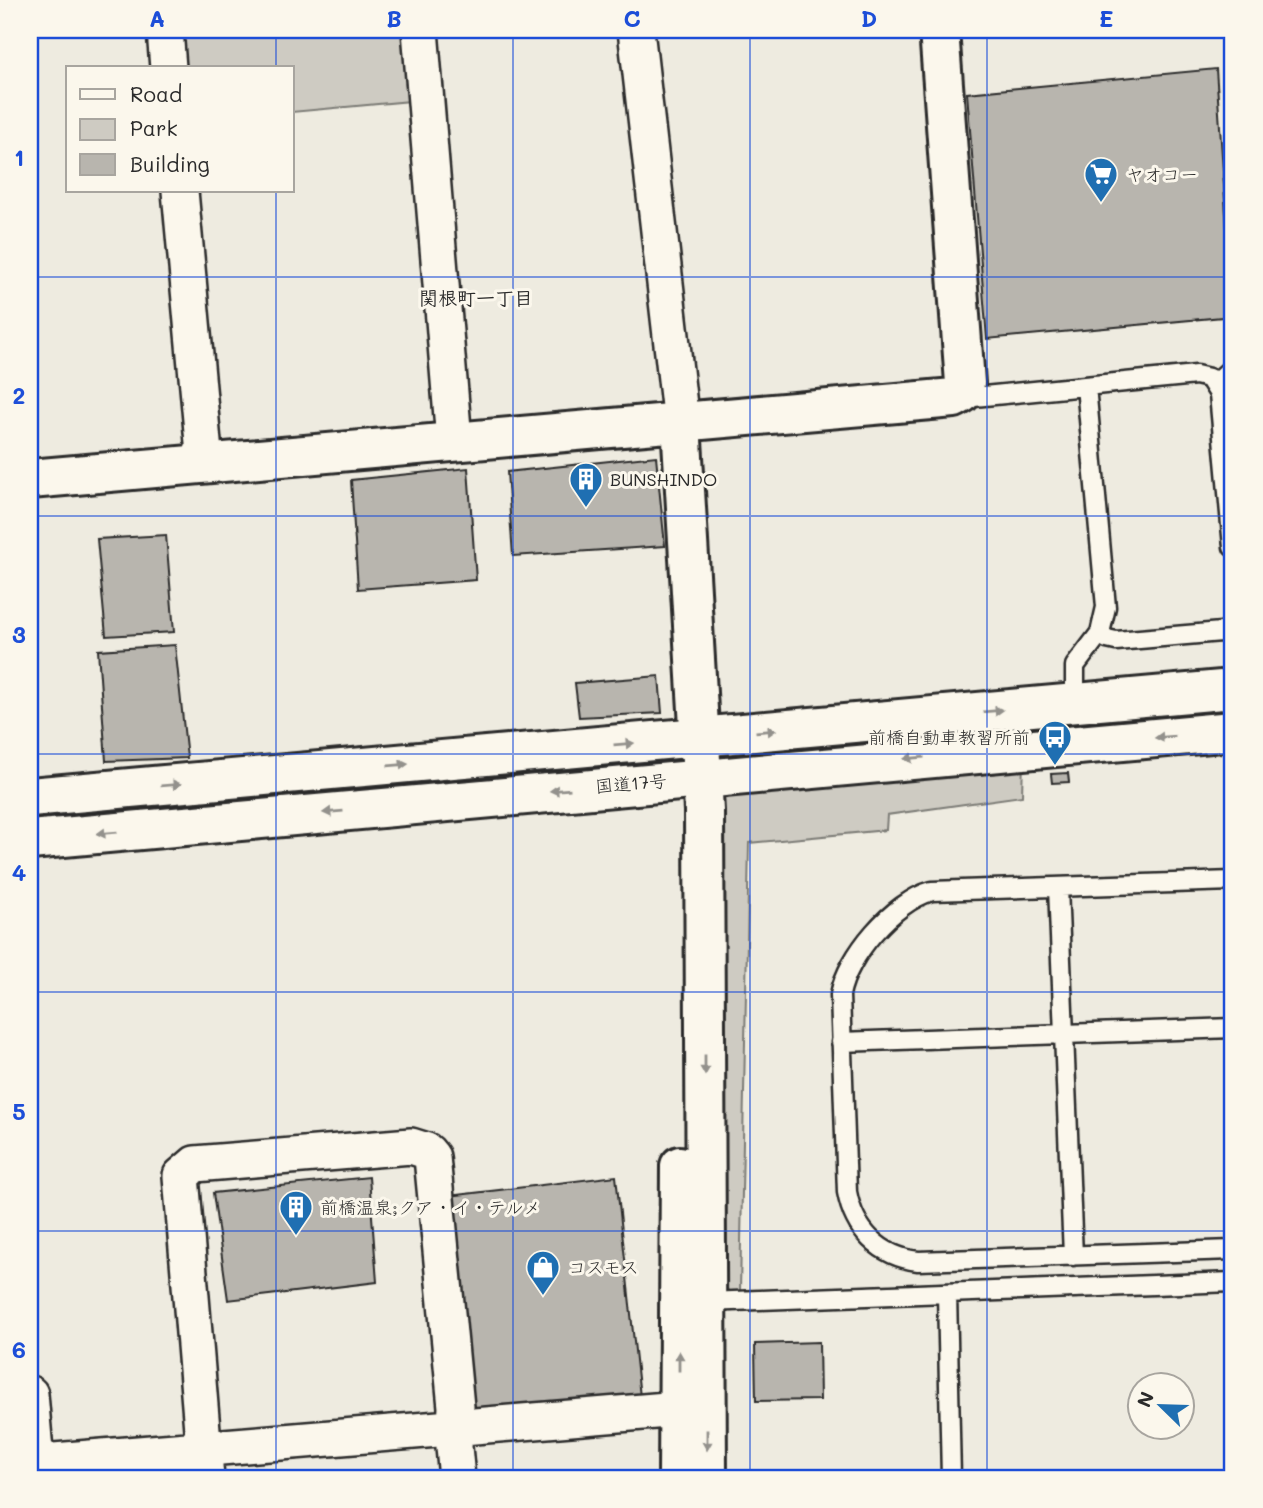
<svg xmlns="http://www.w3.org/2000/svg" width="1263" height="1508" viewBox="0 0 1263 1508" font-family="Mali,'Klee One',sans-serif">
  <style>
    .green { fill: #cecbc2; stroke: #7c7b76; stroke-width: 2 }
    .building { fill: #b8b5ae; stroke: #2b2b2b; stroke-width: 2 }
    .lines { fill: none; stroke-linecap: round; stroke-linejoin: round }
    .lane-casing { stroke: #2b2b2b; stroke-width: 23 }
    .street-casing { stroke: #2b2b2b; stroke-width: 40 }
    .secondary-casing { stroke: #2b2b2b; stroke-width: 44 }
    .highway-casing { stroke: #2b2b2b; stroke-width: 44 }
    .lane { stroke: #fbf7ec; stroke-width: 18 }
    .street { stroke: #fbf7ec; stroke-width: 35 }
    .secondary { stroke: #fbf7ec; stroke-width: 38 }
    .highway { stroke: #fbf7ec; stroke-width: 38 }
    .oneway { fill: #93918c }
    .grid { fill: none; stroke: #1d4ed8; stroke-width: 2; stroke-opacity: 0.55 }
    .labels { text-anchor: middle; dominant-baseline: central; stroke-width: 6; stroke-linejoin: round; paint-order: stroke }
    .poi-label { font-size: 18px; fill: #2b2b2b; stroke: #fbf7ec; text-anchor: start }
    .street-label { font-size: 18px; fill: #2b2b2b; stroke: #fbf7ec }
    .neighbourhood-label { font-size: 19px; font-weight: bold; fill: #2b2b2b; stroke: #fbf7ec }
    .neatline { fill: none; stroke: #1d4ed8; stroke-width: 2.5 }
    .grid-label { font-size: 23px; text-anchor: middle; font-weight: bold; fill: #1d4ed8 }
  </style>
  <rect width="100%" height="100%" fill="#eeebe0"/>
  <filter id="ink" filterUnits="userSpaceOnUse"><feTurbulence type="fractalNoise" baseFrequency=".0143" numOctaves="2"/><feDisplacementMap in="SourceGraphic" scale="14" xChannelSelector="R" yChannelSelector="G"/><feConvolveMatrix kernelMatrix="1 2 1 2 8 2 1 2 1" color-interpolation-filters="sRGB"/></filter>
  <g filter="url(#ink)">
    <path class="green" d="M180,30H404L410,101L292,112V68H183Z
      M1023,760L1022,796L887,815L886,830L749,843L740,1291H728L721,1275L714,785Z"/>
    <path class="building" d="M1216,69L1233,316L987,339L967,93Z
      M656,456L665,546L513,556L507,472Z
      M468,468L476,580L358,589L351,480Z
      M166,535L174,632L106,636L97,539Z
      M175,645L187,758L106,761L98,650Z
      M659,676L662,713L579,717L575,683Z
      M1068,773L1069,782L1052,783L1051,774Z
      M616,1176L640,1397L479,1417L465,1406L449,1196Z
      M369,1177L377,1282L228,1300L213,1193Z
      M819,1342L820,1400L756,1401L755,1344Z"/>
    <g class="lines">
      <defs>
        <path id="lane" d="M1215,383L1233,367
          M961,394L974,397L1196,375L1209,378L1219,394L1233,547
          M1100,633L1107,639L1116,641L1233,631
          M1075,703V666L1100,633L1106,607L1086,386
          M1233,881L932,891C893,902 847,956 840,995L847,1192C854,1230 879,1256 918,1261L1233,1250
          M1058,887L1073,1256
          M841,1042L1233,1028
          M947,1293L951,1478
          M707,1302L1233,1282"/>
        <path id="street" d="M165,30L168,68
          M420,30L454,441
          M636,30L681,423
          M180,191L205,464
          M30,1394L36,1462
          M30,1463L679,1409
          M206,1478L181,1176L195,1164L411,1146L427,1151L432,1157L456,1407L454,1447L457,1478"/>
        <path id="secondary" d="M681,423L704,811L707,1478
          M30,479L954,398L961,394L965,383L939,30
          M678,1478L680,1166"/>
        <path id="highway" d="M30,797L1233,689
          M30,840L1233,731"/>
      </defs>
      <use href="#lane" class="lane-casing"/>
      <use href="#street" class="street-casing"/>
      <use href="#secondary" class="secondary-casing"/>
      <use href="#highway" class="highway-casing"/>
      <use href="#lane" class="lane"/>
      <use href="#street" class="street"/>
      <use href="#secondary" class="secondary"/>
      <use href="#highway" class="highway"/>
    </g>
    <defs><path id="oneway-solid" d="M-6-.8H1V-3.2L6.5 0L1 3.2V.8H-6Z" transform="scale(1.75)"/></defs>
    <g class="oneway">
      <use href="#oneway-solid" transform="translate(993 711) rotate(-5)"/>
      <use href="#oneway-solid" transform="translate(766 731) rotate(-5)"/>
      <use href="#oneway-solid" transform="translate(1165 737) rotate(175)"/>
      <use href="#oneway-solid" transform="translate(624 744) rotate(-5)"/>
      <use href="#oneway-solid" transform="translate(914 758) rotate(175)"/>
      <use href="#oneway-solid" transform="translate(398 765) rotate(-5)"/>
      <use href="#oneway-solid" transform="translate(171 785) rotate(-5)"/>
      <use href="#oneway-solid" transform="translate(560 790) rotate(175)"/>
      <use href="#oneway-solid" transform="translate(333 812) rotate(175)"/>
      <use href="#oneway-solid" transform="translate(107 833) rotate(175)"/>
      <use href="#oneway-solid" transform="translate(705 1065) rotate(90)"/>
      <use href="#oneway-solid" transform="translate(679 1361) rotate(-90)"/>
      <use href="#oneway-solid" transform="translate(707 1440) rotate(90)"/>
    </g>
  </g>
  <path class="grid" d="M276,30V68M513,30V1478M750,30V1478M987,30V1478M276,191V1478M30,277H1233M30,516H1233M30,754H1233M30,992H1233M30,1231H1233"/>
  <defs>
    <symbol id="supermarket-pin" viewBox="-11 -11 22 30"><path d="M0 17L-7.5 6A9.5 9.5 0 1 1 7.5 6Z" fill="#1f6fb2" stroke="#fbf7ec"/><path d="M-6-5.5h2.5l.6 2H6L4.5 2H-2.5L-4.4-4H-6ZM-1.5 3.2a1.3 1.3 0 1 0 .1 0ZM3 3.2a1.3 1.3 0 1 0 .1 0Z" fill="#fff"/></symbol>
    <symbol id="building-pin" viewBox="-11 -11 22 30"><path d="M0 17L-7.5 6A9.5 9.5 0 1 1 7.5 6Z" fill="#1f6fb2" stroke="#fbf7ec"/><path d="M-4-6H4V6H1V3H-1V6H-4ZM-2.5-4.3h1.7v1.8h-1.7ZM.8-4.3h1.7v1.8H.8ZM-2.5-1h1.7V.8h-1.7ZM.8-1h1.7V.8H.8Z" fill="#fff"/></symbol>
    <symbol id="bus-pin" viewBox="-11 -11 22 30"><path d="M0 17L-7.5 6A9.5 9.5 0 1 1 7.5 6Z" fill="#1f6fb2" stroke="#fbf7ec"/><path d="M-5-6H5V4H4V6H2V4H-2V6H-4V4H-5ZM-3.5-4V0h7V-4ZM-3.5 1.2v1.5H-2V1.2ZM2 1.2v1.5H3.5V1.2Z" fill="#fff"/></symbol>
    <symbol id="shop-pin" viewBox="-11 -11 22 30"><path d="M0 17L-7.5 6A9.5 9.5 0 1 1 7.5 6Z" fill="#1f6fb2" stroke="#fbf7ec"/><path d="M-5-2.5h2.3a2.7 3.5 0 0 1 5.4 0H5L5.5 6h-11ZM-1.5-2.5h3a1.5 2.3 0 0 0-3 0Z" fill="#fff"/></symbol>
  </defs>
  <g fill-rule="evenodd">
    <use href="#supermarket-pin" x="1082" y="155" width="38" height="52"/>
    <use href="#building-pin" x="567" y="460" width="38" height="52"/>
    <use href="#bus-pin" x="1036" y="718" width="38" height="52"/>
    <use href="#building-pin" x="277" y="1188" width="38" height="52"/>
    <use href="#shop-pin" x="524" y="1248" width="38" height="52"/>
  </g>
  <g class="labels">
    <g class="poi-label">
      <text x="1126" y="174">ヤオコー</text>
      <text x="610" y="479">BUNSHINDO</text>
      <text x="1030" y="737" text-anchor="end">前橋自動車教習所前</text>
      <text x="320" y="1207">前橋温泉;クア・イ・テルメ</text>
      <text x="568" y="1267">コスモス</text>
    </g>
    <g class="street-label">
      <text transform="translate(631 783) rotate(-5)">国道17号</text>
    </g>
    <g class="neighbourhood-label">
      <text x="476" y="297">関根町一丁目</text>
    </g>
  </g>
  <rect width="1263" height="1508" fill="none" stroke="#fbf7ec" stroke-width="77"/>
  <rect x="66" y="66" width="228" height="126" fill="#fbf7ec" stroke="#a8a59f" stroke-width="2"/>
  <rect x="80" y="89" width="35" height="10" fill="#fbf7ec" stroke="#a8a59f" stroke-width="2"/>
  <text x="130" y="102" font-size="21" fill="#2b2b2b">Road</text>
  <rect x="80" y="119" width="35" height="21" fill="#cecbc2" stroke="#a8a59f" stroke-width="2"/>
  <text x="130" y="136" font-size="21" fill="#2b2b2b">Park</text>
  <rect x="80" y="154" width="35" height="21" fill="#b8b5ae" stroke="#a8a59f" stroke-width="2"/>
  <text x="130" y="172" font-size="21" fill="#2b2b2b">Building</text>
  <g transform="translate(1161 1406) rotate(293)"><circle r="33" fill="#fbf7ec" stroke="#a8a59f" stroke-width="2"/>
  <path d="M0-5L12 26L0 18L-12 26Z" fill="#1f6fb2"/>
  <text y="-10" font-size="19" font-weight="bold" text-anchor="middle" fill="#2b2b2b">N</text>
  </g>
  <rect x="38" y="38" width="1186" height="1432" class="neatline"/>
  <g class="grid-label">
    <text x="157" y="27">A</text>
    <text x="394" y="27">B</text>
    <text x="632" y="27">C</text>
    <text x="869" y="27">D</text>
    <text x="1106" y="27">E</text>
    <text x="19" y="166">1</text>
    <text x="19" y="404">2</text>
    <text x="19" y="643">3</text>
    <text x="19" y="881">4</text>
    <text x="19" y="1120">5</text>
    <text x="19" y="1358">6</text>
  </g>
</svg>
